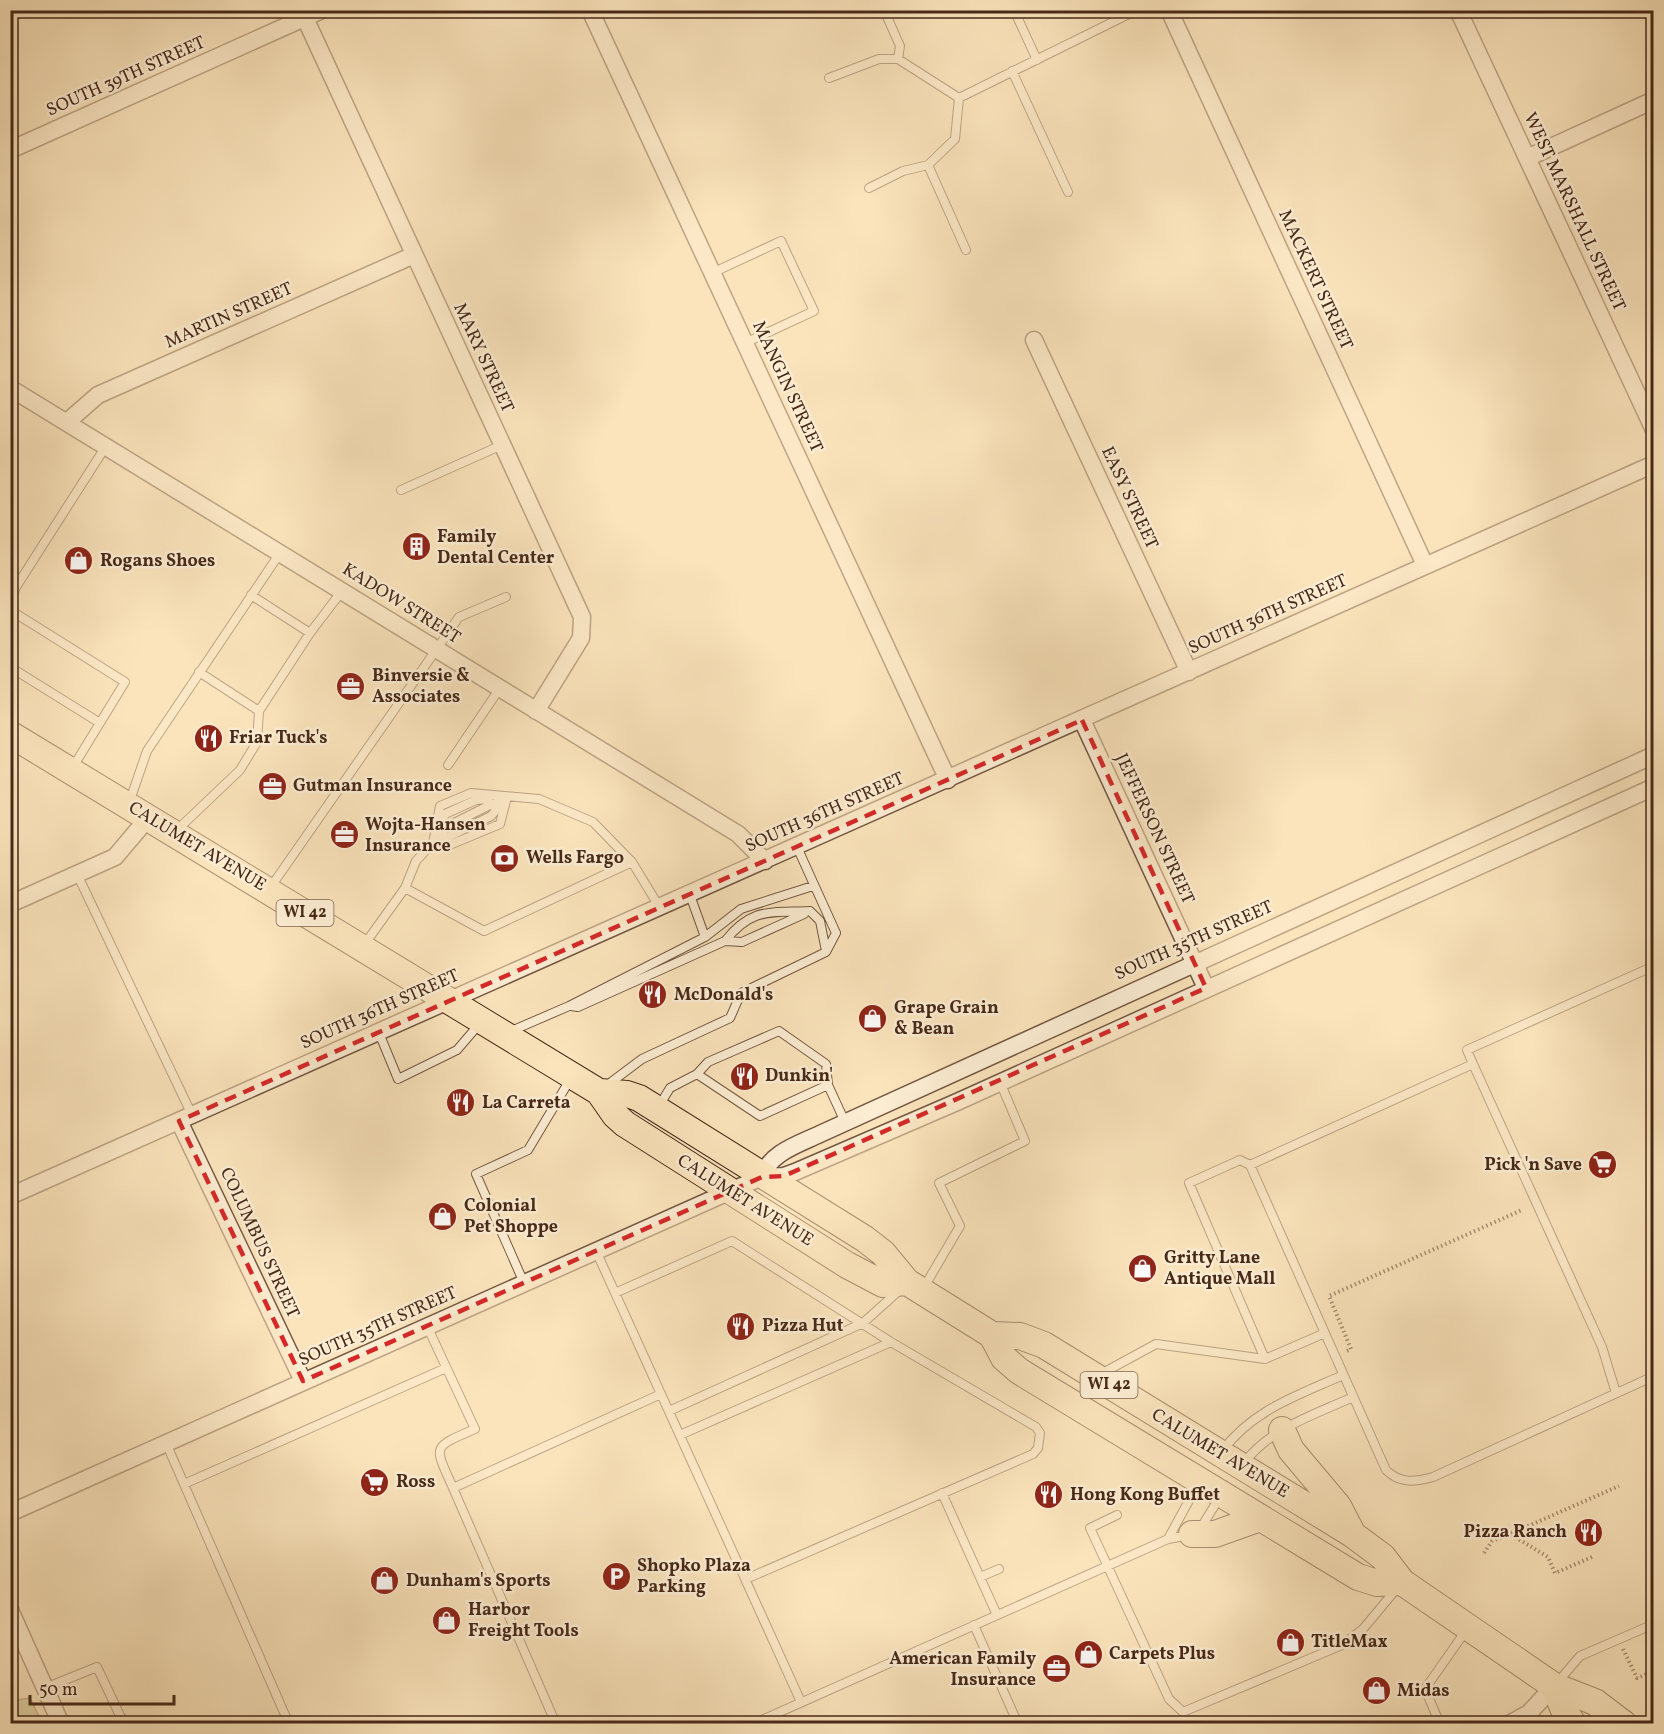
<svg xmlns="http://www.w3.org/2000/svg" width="1664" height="1734" viewBox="0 0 1664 1734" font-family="Vollkorn,serif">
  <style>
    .green { fill: #c6c28c; stroke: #867652; stroke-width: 1.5 }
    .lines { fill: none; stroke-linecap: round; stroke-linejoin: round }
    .lane-casing { stroke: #745842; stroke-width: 10 }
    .street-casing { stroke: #745842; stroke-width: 19 }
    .primary-casing { stroke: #472919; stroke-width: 28 }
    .path { stroke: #472919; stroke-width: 4; stroke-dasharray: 1.5 3; stroke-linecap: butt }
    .lane { stroke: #fcedd3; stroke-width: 8 }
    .street { stroke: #fcedd3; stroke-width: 16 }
    .primary { stroke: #fbe4bc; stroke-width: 26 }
    .marked { fill: none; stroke: #d62828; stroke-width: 4.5; stroke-dasharray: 12 8; stroke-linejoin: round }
    .labels { text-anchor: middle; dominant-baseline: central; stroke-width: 5; stroke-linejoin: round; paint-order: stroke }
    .shield { fill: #fcedd3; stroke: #7d6451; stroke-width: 1.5 }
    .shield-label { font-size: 16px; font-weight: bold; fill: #472919 }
    .street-label { font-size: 18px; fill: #472919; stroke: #fcedd3 }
    .poi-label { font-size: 18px; font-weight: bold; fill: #472919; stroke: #fcedd3; text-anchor: start }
  </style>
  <rect width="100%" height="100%" fill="#fbe4bc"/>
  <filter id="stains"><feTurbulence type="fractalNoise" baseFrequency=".00333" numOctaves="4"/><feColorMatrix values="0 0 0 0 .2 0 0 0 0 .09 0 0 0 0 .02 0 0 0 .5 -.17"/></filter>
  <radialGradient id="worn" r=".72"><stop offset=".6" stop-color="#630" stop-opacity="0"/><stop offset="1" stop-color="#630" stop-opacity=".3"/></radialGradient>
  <path class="green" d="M30,1698L42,1723H11V1701Z"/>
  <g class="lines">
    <defs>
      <path id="lane" d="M884,10L900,46L898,59
        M1014,10L1037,60
        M1012,71L1068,192
        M829,78L879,59H898L959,98
        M928,165L966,250
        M869,188L903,171L928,165L955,139L959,98L1137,10
        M712,273L781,241L814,311L745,343
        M401,490L502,445
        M251,595L310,633
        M10,605L16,587L106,446
        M10,610L125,682L73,767
        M10,667L100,723
        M199,672L259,711
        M448,765L500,688
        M129,803L147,751L280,553
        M440,826L445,814L476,800L488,799
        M176,831L240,770L257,742L259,711L310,633L342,591
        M436,843L491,816L503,802
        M433,844L440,806L471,793L539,799L593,822L632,862
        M433,844H452L500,824L507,797
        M77,874L192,1115
        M270,888L459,617L506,597
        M405,888L416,861L448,826L506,797
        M690,895L705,937
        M725,941L742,942L804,914
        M364,945L405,888L484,931L632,862L660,908
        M571,1006L578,1007L725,941C752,907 770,913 810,911L820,921L826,951
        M509,1032L569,1006L705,937L741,909L813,886
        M379,1033L398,1079L457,1050L481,1022
        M1473,1064L1602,1347L1616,1393
        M697,1074L708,1062L779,1031L826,1064L828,1085
        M606,1086L642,1059L730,1018L741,993L826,952L836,933L797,847
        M659,1106L670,1088L697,1074L760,1116L828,1085L845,1122
        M1250,1165L1473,1064L1467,1050L1654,966
        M596,1251L801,1702
        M524,1283L476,1174L528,1150L571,1078
        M923,1289L960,1226L939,1183L1025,1141L1000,1082
        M615,1293L732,1241L891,1342
        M427,1326L475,1429C431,1448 434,1445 453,1488
        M1265,1359L1189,1183L1240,1160L1250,1165L1386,1470C1400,1484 1415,1482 1433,1477L1654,1376
        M1099,1375L1156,1344L1265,1359L1325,1333
        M669,1411L863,1323L903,1287
        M680,1435L891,1342L1036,1427L1040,1433L1038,1448L1033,1454L746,1579
        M166,1443L289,1724
        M1222,1451C1254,1409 1297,1396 1343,1375
        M1243,1464C1270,1428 1314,1415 1353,1397
        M184,1484L446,1368
        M942,1493L997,1615
        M1117,1515L1090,1528L1169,1699L1183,1712L1342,1645L1363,1629L1398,1587
        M1200,1529L1220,1497
        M1189,1535L1168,1539L1199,1482
        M980,1577L999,1569
        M974,1625L1018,1724
        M1557,1683L1580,1656L1654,1624
        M45,1688L97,1667L124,1724
        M556,1724L453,1488L661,1394
        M753,1724L1168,1539
        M1440,1724L1425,1689L1467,1629"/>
      <path id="street" d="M590,10L948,780
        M1169,10L1425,565
        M1458,10L1654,430
        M305,18L582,617L581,638L536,711
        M10,150L322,10
        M1527,158L1654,100
        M1034,340L1189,672
        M10,388L738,834L765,861
        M67,422L98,395L414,255
        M1082,720L1206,988
        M10,904L115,857L148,818
        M179,1121L303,1381
        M762,1177C769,1153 799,1144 820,1134L1654,755
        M10,1196L1654,464
        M10,1513L762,1177L784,1176L795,1172L957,1102L1654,787
        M10,1610L61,1724
        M1509,1724L1529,1713L1554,1686"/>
      <path id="primary" d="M10,734L599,1092L615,1115L625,1124L847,1265L883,1284L907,1282
        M599,1092L627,1094L639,1098L865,1239L883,1253L907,1282L992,1335L1020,1336L1044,1345L1352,1534L1383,1557L1402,1582L1554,1686L1595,1702L1624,1724
        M992,1335L1004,1358L1019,1371L1358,1577L1377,1583L1402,1582
        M1282,1430L1291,1450L1338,1506L1352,1533
        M1192,1534H1215L1260,1518
        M1554,1686L1564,1710L1573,1724"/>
    </defs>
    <use href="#lane" class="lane-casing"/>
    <use href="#street" class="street-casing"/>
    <use href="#primary" class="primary-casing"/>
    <path class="path" d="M1347,1351L1351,1349L1329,1296L1522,1210
      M1484,1553L1492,1541L1510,1534
      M1592,1557L1555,1573L1548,1557L1510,1534L1619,1486
      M1623,1649L1637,1678L1654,1671"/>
    <use href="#lane" class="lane"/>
    <use href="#street" class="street"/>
    <use href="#primary" class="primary"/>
  </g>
  <path d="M0 0H1664V1734H0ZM1082,720L1206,988L784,1176L762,1177L303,1381L179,1121Z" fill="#fbe4bc" fill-opacity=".55" fill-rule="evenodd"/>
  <path class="marked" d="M1082,720L1206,988L784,1176L762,1177L303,1381L179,1121Z"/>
  <defs>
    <symbol id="building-disc" viewBox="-11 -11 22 22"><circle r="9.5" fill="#8f2418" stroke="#fcedd3"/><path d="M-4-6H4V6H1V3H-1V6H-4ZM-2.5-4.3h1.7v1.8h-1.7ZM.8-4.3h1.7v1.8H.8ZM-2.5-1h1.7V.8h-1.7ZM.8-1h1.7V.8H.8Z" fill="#fff"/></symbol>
    <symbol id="shop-disc" viewBox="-11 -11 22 22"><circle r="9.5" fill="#8f2418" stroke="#fcedd3"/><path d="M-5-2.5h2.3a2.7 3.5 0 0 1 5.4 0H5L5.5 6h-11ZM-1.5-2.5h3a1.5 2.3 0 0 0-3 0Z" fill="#fff"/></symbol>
    <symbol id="office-disc" viewBox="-11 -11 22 22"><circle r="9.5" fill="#8f2418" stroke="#fcedd3"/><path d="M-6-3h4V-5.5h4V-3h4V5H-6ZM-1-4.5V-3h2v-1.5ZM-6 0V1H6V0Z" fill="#fff"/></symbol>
    <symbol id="restaurant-disc" viewBox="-11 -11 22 22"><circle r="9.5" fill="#8f2418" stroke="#fcedd3"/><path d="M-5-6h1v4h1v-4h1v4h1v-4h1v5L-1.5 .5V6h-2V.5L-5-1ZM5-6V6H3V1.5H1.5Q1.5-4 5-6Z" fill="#fff"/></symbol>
    <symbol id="bank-disc" viewBox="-11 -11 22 22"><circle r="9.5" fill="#8f2418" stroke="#fcedd3"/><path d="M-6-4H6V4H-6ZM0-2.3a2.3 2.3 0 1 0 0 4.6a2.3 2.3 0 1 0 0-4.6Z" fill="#fff"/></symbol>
    <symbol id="supermarket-disc" viewBox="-11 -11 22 22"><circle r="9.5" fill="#8f2418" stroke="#fcedd3"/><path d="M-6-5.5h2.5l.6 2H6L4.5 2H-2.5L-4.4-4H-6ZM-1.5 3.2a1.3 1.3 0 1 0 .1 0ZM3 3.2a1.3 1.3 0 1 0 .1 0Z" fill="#fff"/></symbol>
    <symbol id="parking-disc" viewBox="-11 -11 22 22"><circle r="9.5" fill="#8f2418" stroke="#fcedd3"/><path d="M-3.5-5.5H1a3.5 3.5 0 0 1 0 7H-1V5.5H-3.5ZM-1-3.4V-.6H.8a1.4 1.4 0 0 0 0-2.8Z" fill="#fff"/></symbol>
  </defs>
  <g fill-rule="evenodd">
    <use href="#building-disc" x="400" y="530" width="33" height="33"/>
    <use href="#shop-disc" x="62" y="544" width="33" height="33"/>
    <use href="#office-disc" x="334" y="670" width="33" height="33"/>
    <use href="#restaurant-disc" x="192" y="722" width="33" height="33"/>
    <use href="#office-disc" x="256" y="770" width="33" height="33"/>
    <use href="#office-disc" x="328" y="818" width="33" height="33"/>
    <use href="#bank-disc" x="488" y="842" width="33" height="33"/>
    <use href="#restaurant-disc" x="636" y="978" width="33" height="33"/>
    <use href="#shop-disc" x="856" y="1002" width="33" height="33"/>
    <use href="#restaurant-disc" x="728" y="1060" width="33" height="33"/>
    <use href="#restaurant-disc" x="444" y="1086" width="33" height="33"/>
    <use href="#supermarket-disc" x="1586" y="1148" width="33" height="33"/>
    <use href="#shop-disc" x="426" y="1200" width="33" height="33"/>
    <use href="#shop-disc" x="1126" y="1252" width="33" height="33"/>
    <use href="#restaurant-disc" x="724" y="1310" width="33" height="33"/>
    <use href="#supermarket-disc" x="358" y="1466" width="33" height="33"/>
    <use href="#restaurant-disc" x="1032" y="1478" width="33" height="33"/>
    <use href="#restaurant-disc" x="1572" y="1516" width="33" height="33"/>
    <use href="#parking-disc" x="600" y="1560" width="33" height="33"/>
    <use href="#shop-disc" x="368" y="1564" width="33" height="33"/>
    <use href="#shop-disc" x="430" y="1604" width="33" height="33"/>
    <use href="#shop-disc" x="1274" y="1626" width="33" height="33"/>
    <use href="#shop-disc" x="1072" y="1638" width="33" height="33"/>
    <use href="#office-disc" x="1040" y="1652" width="33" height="33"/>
    <use href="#shop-disc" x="1360" y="1674" width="33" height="33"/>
  </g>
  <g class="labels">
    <g class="shield">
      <rect x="276.5" y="900" width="57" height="26" rx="4.5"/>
      <rect x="1080.5" y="1372" width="57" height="26" rx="4.5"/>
    </g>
    <g class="shield-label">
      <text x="305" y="913">WI 42</text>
      <text x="1109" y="1385">WI 42</text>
    </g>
    <g class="street-label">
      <text transform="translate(126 77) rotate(-24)">SOUTH 39TH STREET</text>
      <text transform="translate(1574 212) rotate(65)">WEST MARSHALL STREET</text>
      <text transform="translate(1315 280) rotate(65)">MACKERT STREET</text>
      <text transform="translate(229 316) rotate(-24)">MARTIN STREET</text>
      <text transform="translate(483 358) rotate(65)">MARY STREET</text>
      <text transform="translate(787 387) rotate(65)">MANGIN STREET</text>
      <text transform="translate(1129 498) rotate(65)">EASY STREET</text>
      <text transform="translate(401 604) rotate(32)">KADOW STREET</text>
      <text transform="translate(1268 615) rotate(-24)">SOUTH 36TH STREET</text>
      <text transform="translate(825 813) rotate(-24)">SOUTH 36TH STREET</text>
      <text transform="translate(1154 829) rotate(65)">JEFFERSON STREET</text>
      <text transform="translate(197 847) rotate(31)">CALUMET AVENUE</text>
      <text transform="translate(1194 941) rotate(-24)">SOUTH 35TH STREET</text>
      <text transform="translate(380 1010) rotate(-24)">SOUTH 36TH STREET</text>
      <text transform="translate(745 1201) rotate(32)">CALUMET AVENUE</text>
      <text transform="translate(259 1243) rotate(65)">COLUMBUS STREET</text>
      <text transform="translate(378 1327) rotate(-24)">SOUTH 35TH STREET</text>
      <text transform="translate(1220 1454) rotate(31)">CALUMET AVENUE</text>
    </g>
    <g class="poi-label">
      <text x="437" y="537">Family<tspan x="437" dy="21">Dental Center</tspan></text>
      <text x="100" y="561">Rogans Shoes</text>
      <text x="372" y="676">Binversie &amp;<tspan x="372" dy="21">Associates</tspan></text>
      <text x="229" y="738">Friar Tuck's</text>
      <text x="293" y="786">Gutman Insurance</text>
      <text x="365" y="825">Wojta-Hansen<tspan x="365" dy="21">Insurance</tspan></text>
      <text x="526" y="858">Wells Fargo</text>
      <text x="674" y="995">McDonald's</text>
      <text x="894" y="1008">Grape Grain<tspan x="894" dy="21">&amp; Bean</tspan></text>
      <text x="765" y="1076">Dunkin'</text>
      <text x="482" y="1103">La Carreta</text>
      <text x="1582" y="1165" text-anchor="end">Pick 'n Save</text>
      <text x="464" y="1206">Colonial<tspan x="464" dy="21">Pet Shoppe</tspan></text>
      <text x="1164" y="1258">Gritty Lane<tspan x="1164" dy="21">Antique Mall</tspan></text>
      <text x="762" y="1326">Pizza Hut</text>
      <text x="396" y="1482">Ross</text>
      <text x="1070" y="1495">Hong Kong Buffet</text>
      <text x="1567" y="1532" text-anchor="end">Pizza Ranch</text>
      <text x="637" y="1566">Shopko Plaza<tspan x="637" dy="21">Parking</tspan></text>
      <text x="406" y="1581">Dunham's Sports</text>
      <text x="468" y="1610">Harbor<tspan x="468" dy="21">Freight Tools</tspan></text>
      <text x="1311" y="1642">TitleMax</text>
      <text x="1109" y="1654">Carpets Plus</text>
      <text x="1036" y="1659" text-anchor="end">American Family<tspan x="1036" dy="21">Insurance</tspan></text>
      <text x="1397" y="1691">Midas</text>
    </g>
  </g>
  <rect width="1664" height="1734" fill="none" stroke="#fbe4bc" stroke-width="36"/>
  <rect x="12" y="12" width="1640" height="1710" fill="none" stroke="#472919" stroke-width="3"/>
  <rect x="18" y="18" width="1628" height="1698" fill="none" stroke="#472919" stroke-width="1.5"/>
  <path d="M30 1695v9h144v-9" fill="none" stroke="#472919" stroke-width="3"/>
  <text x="39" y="1695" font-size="18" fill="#472919" stroke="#fcedd3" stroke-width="4.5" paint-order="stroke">50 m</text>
  <rect width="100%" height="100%" filter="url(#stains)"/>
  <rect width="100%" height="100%" fill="url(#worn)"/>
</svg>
